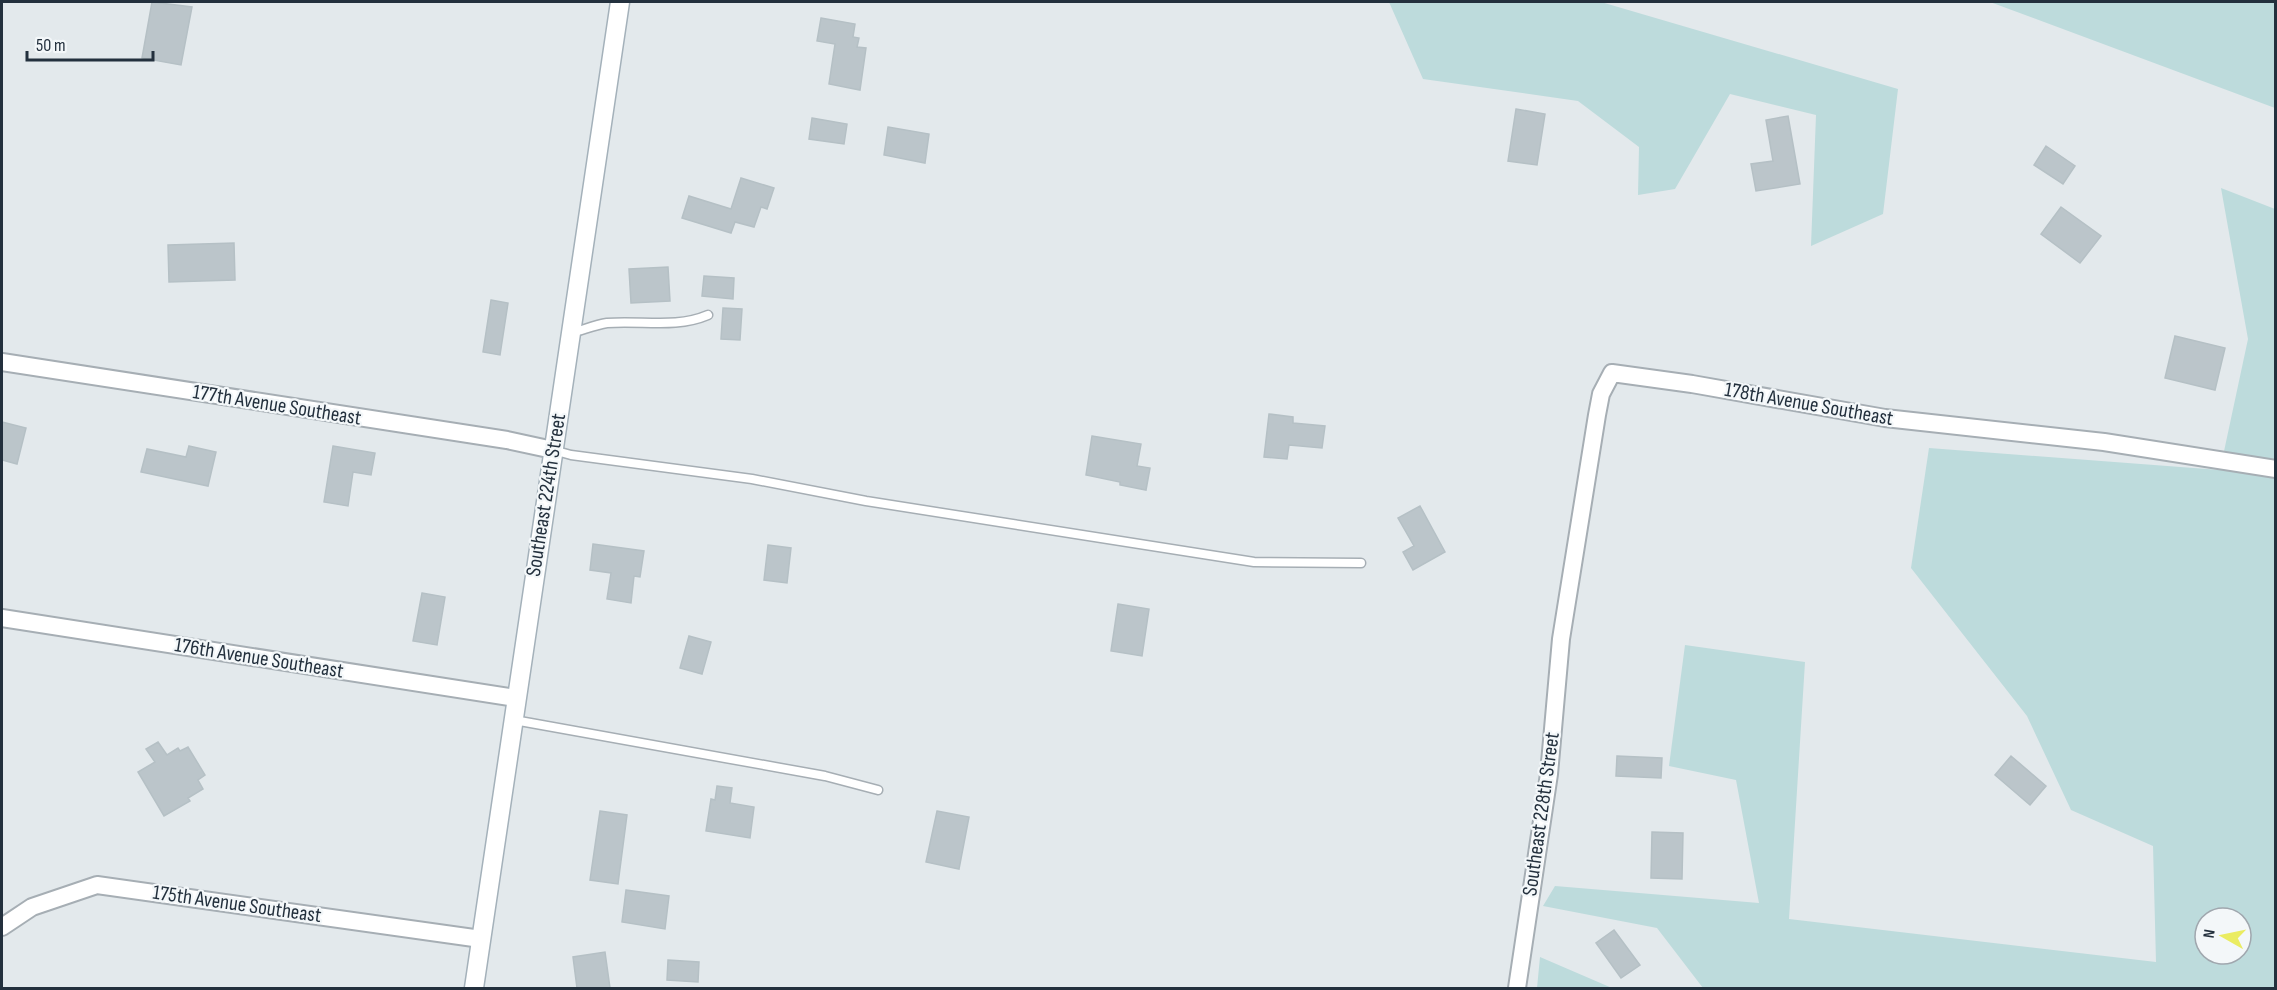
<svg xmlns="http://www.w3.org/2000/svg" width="2277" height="990" viewBox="0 0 2277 990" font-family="'Sofia Sans Condensed',sans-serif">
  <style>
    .green { fill: #bddbdc; fill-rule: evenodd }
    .building { fill: #bbc5ca; stroke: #b5c0c5; stroke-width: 1.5 }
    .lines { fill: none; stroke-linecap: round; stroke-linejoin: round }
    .lane-casing { stroke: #a6aeb4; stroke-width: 11 }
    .street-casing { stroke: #a6aeb4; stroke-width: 20 }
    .secondary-casing { stroke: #a4b1ba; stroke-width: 21 }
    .lane { stroke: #fff; stroke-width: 8 }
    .street { stroke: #fff; stroke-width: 16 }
    .secondary { stroke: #fff; stroke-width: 18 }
    .labels { text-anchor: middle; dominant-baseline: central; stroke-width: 4.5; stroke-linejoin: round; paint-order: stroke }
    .street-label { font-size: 21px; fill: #23303d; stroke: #f3f7f9 }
  </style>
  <rect width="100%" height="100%" fill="#e3e9ec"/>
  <path class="green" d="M1389,2H1601L1898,89L1883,214L1811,246L1816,115L1730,94L1675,189L1638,195L1639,147L1578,101L1423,79Z
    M1990,2H2275V108Z
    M2221,188L2275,209V988H1703L1657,928L1543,906L1555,886L1759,903L1736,780L1669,766L1685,645L1805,662L1789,919L2156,962L2153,846L2071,810L2027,716L1911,568L1929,448L2220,470L2248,339ZM2205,918H2241V954H2205Z
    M1540,957L1612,988H1537Z"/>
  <path class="building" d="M152,2L192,7L181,65L142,58Z
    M821,18L855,24L853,37L859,38L857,47L866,48L860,90L829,84L835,44L817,41Z
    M1516,109L1545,114L1537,165L1508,161Z
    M1788,116L1800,184L1756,191L1751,164L1773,161L1766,120Z
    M812,118L847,124L844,144L809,139Z
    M888,127L929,134L925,163L884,155Z
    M2046,146L2075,166L2063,184L2034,165Z
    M741,178L774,188L767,209L761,207L754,227L735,222L731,233L682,218L689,196L731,209Z
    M2061,207L2101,236L2080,263L2041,234Z
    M234,243L235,280L169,282L168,245Z
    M668,267L670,301L631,303L629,269Z
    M704,276L734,278L733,299L702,296Z
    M491,300L508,303L500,355L483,352Z
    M723,308L742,309L740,340L721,339Z
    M2175,336L2225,348L2215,390L2165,378Z
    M1269,414L1293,417V423L1325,426L1322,448L1289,445L1287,459L1264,457Z
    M2,422L26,428L17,464L2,460Z
    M1092,436L1141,444L1137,466L1150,468L1146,490L1120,485V482L1086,475Z
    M189,446L216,452L208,486L141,472L147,449L186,457Z
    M333,446L375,453L371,475L353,472L348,506L324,502Z
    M1420,506L1445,552L1413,570L1403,552L1414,546L1398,518Z
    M593,544L644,551L640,577L634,576L631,603L607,599L611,573L590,570Z
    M768,545L791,548L787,583L764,580Z
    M422,593L445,597L437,645L413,641Z
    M1118,604L1149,609L1142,656L1111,651Z
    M689,636L711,642L702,674L680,668Z
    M158,742L167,755L178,748L180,751L188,747L205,775L198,780L203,789L188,798L190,801L164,816L138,772L155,762L146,749Z
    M1617,756L1662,758L1661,778L1616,776Z
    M2011,756L2046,786L2030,805L1995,775Z
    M717,786L732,788L730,803L754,807L750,838L706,831L711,799L715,800Z
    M600,811L627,815L618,884L590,880Z
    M937,811L969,817L959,869L926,862Z
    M1652,832L1683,833L1682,879L1651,878Z
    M626,890L669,896L665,929L622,922Z
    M1614,930L1640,965L1621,978L1596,943Z
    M605,952L610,988H577L573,957Z
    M668,960L699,962L698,982L667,980Z"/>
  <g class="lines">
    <defs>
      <path id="lane" d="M571,333C583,330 595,325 607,323C642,320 675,329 708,315
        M553,450L571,455L752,479L866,501L1254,562L1361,563
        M514,720L825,776L878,790"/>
      <path id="street" d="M2,362L507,440L553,450
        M2,618L516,698
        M2,927L32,907L97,885L481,939
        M1517,988L1549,774L1561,639L1597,415L1601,394L1612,373L1692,384L1885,418L2104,442L2276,469"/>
      <path id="secondary" d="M474,988L620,2"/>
    </defs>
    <use href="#lane" class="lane-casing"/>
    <use href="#street" class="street-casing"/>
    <use href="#secondary" class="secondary-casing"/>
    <use href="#lane" class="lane"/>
    <use href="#street" class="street"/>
    <use href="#secondary" class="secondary"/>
  </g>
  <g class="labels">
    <g class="street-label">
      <text transform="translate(1809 404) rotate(10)">178th Avenue Southeast</text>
      <text transform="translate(277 405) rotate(9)">177th Avenue Southeast</text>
      <text transform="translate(546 495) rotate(-81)">Southeast 224th Street</text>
      <text transform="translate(259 658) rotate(9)">176th Avenue Southeast</text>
      <text transform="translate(1541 814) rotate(-82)">Southeast 228th Street</text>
      <text transform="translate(237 904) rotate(8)">175th Avenue Southeast</text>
    </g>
  </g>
  <rect width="2277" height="990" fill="none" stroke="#23303d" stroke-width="6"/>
  <g transform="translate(2223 936) rotate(279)"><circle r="28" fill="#f3f7f9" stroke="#a0a7ae" stroke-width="1.5"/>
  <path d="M0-4.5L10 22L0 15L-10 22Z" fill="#eaec61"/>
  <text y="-9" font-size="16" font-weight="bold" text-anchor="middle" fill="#23303d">N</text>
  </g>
  <path d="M27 51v9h126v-9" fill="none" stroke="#23303d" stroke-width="3"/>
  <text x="36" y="51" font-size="18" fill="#23303d" stroke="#f3f7f9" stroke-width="4.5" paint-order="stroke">50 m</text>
</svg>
